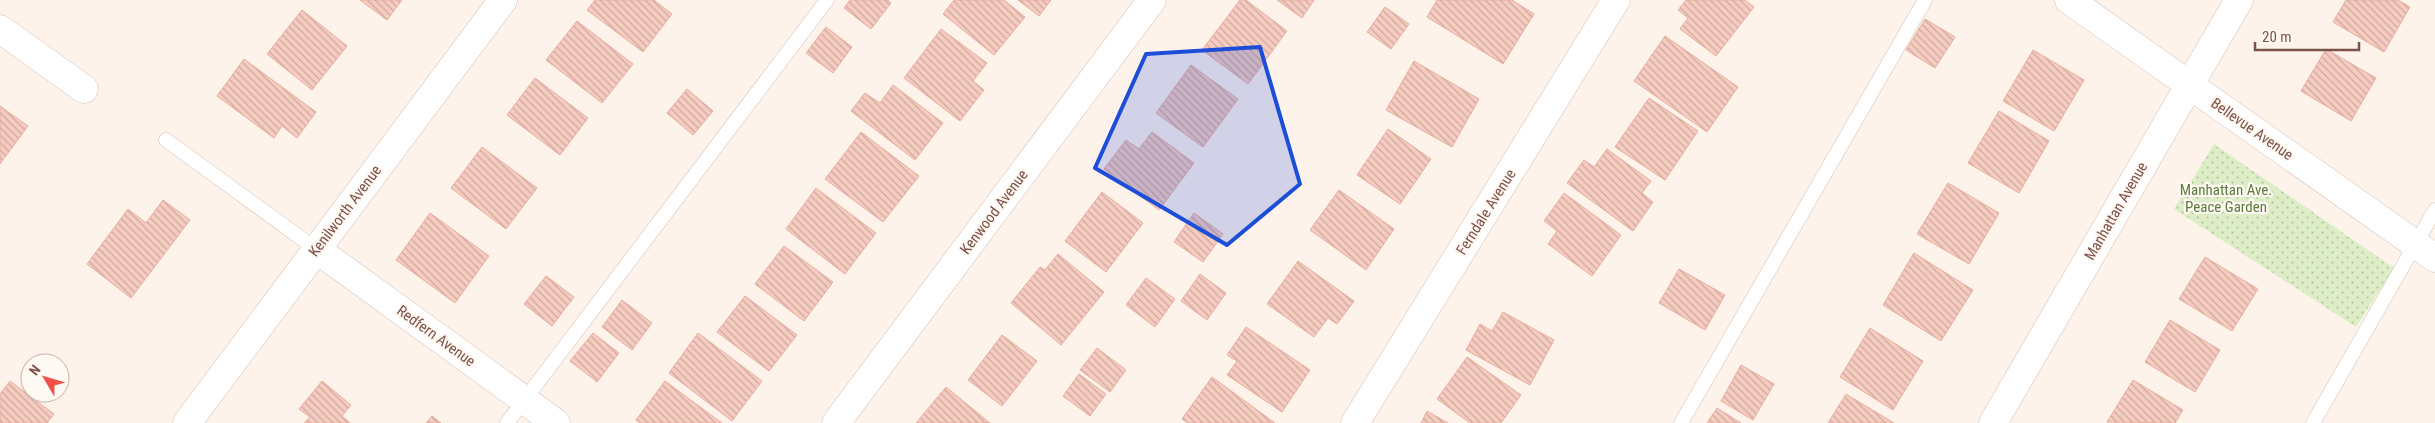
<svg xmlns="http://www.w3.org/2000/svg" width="2435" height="423" viewBox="0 0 2435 423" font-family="'Roboto Condensed',sans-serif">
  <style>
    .grass { fill: url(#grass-dots) }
    .building { fill: url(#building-back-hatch); stroke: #eaae9f }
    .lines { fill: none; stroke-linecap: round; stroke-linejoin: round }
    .lane-casing { stroke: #d6bdb3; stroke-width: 15 }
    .street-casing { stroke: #d6bdb3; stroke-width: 29 }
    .lane { stroke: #fff; stroke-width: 14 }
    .street { stroke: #fff; stroke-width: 28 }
    .marked { fill: #1d4ed8; fill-opacity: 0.2; stroke: #1d4ed8; stroke-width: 4; stroke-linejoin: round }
    .labels { text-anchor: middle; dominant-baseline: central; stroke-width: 4.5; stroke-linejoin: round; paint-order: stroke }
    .street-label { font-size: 15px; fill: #7c534a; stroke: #fff8f3 }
    .park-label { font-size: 15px; fill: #5c7c3e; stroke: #fff8f3 }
  </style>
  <defs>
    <pattern id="grass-dots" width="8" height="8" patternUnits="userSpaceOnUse" patternTransform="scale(1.25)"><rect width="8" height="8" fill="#ddeec7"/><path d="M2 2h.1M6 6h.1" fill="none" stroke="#b8c3a4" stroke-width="1.8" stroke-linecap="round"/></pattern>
    <pattern id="building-back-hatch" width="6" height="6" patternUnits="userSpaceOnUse" patternTransform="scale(1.25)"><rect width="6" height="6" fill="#f6ccc0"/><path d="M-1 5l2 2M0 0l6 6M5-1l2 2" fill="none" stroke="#cca89e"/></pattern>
  </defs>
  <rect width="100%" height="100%" fill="#fef3eb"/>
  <path class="grass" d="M2214,144L2394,268L2356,327L2174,209Z"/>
  <path class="building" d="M360,0H402L387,20Z
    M595,0H654L672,14L643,52L587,10Z
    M850,0H888L891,3L871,29L844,8Z
    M954,0H1004L1025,17L994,55L943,14Z
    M1018,0H1051L1039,16Z
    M1240,0H1246L1287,31L1248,84L1202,50Z
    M1277,0H1314L1302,18Z
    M1437,0H1512L1534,14L1503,64L1427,17Z
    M1686,0H1745L1754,7L1716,56L1680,29L1688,18L1678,10Z
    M2346,0H2398L2410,7L2384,52L2333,22Z
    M1385,7L1409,24L1391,49L1367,32Z
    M302,10L347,46L312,90L267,54Z
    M1925,19L1955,37L1935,68L1906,50Z
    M577,21L633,64L602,103L546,60Z
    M826,27L852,47L833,73L806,53Z
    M941,29L987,63L973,81L984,90L960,121L904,78Z
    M1665,36L1738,87L1707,132L1634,81Z
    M2326,49L2376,78L2351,121L2301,91Z
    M2033,50L2084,80L2054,131L2003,101Z
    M244,59L316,112L297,138L282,126L274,138L217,96Z
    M1414,61L1479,99L1452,147L1386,110Z
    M1191,65L1238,99L1203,147L1156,113Z
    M535,78L588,118L560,155L507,115Z
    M893,85L943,123L915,160L851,111L865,93L880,103Z
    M687,89L713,111L693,135L667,113Z
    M1649,98L1698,131L1665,180L1615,147Z
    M0,106L28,126L0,164Z
    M1999,111L2049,141L2019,193L1968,163Z
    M1388,129L1431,159L1400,204L1357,175Z
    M861,132L919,176L883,222L825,179Z
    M1152,132L1194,163L1159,210L1104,169L1126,140L1139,149Z
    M482,147L537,188L506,229L451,188Z
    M1607,149L1651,181L1642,193L1653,202L1633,231L1567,183L1584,160L1594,167Z
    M1948,183L1999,213L1969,264L1917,234Z
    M816,188L876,233L845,274L786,229Z
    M1339,190L1394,229L1366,270L1310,230Z
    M1102,192L1143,223L1106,272L1065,241Z
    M1564,193L1621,235L1592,276L1548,244L1557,231L1544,221Z
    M163,200L190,220L131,298L87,264L128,209L146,223Z
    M430,213L489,256L455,303L396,260Z
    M1194,213L1223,234L1203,262L1174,242Z
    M784,246L833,282L804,321L755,284Z
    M1914,253L1973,290L1941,341L1883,305Z
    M1058,254L1104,292L1061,345L1011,303L1040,267L1045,270Z
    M2205,257L2258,289L2232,331L2179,299Z
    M1298,261L1354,301L1337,324L1328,318L1314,337L1267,304Z
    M1679,269L1725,295L1705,330L1659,303Z
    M1200,274L1226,293L1207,320L1181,301Z
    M546,276L574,297L552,326L524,304Z
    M1146,278L1175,299L1155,327L1126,305Z
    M745,296L797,335L769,371L717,332Z
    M622,300L652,323L632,350L602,327Z
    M1503,312L1554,340L1530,385L1466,350L1480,324L1492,331Z
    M2170,320L2220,350L2195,392L2145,362Z
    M1246,327L1310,370L1282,412L1227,375L1237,361L1227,355Z
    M1870,328L1923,361L1893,410L1840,377Z
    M593,333L619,353L597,382L570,361Z
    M698,333L762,381L732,421L669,373Z
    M1002,335L1037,361L1002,406L968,380Z
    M1097,348L1126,370L1110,392L1080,370Z
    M1467,357L1521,395L1501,423H1470L1437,399Z
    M1741,365L1774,384L1753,420L1721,401Z
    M1079,374L1106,394L1090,416L1063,396Z
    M1212,377L1275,423H1188L1182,419Z
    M2133,380L2183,410L2175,423L2107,422Z
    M10,381L54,414L47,423H0V394Z
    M322,381L351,405L342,416L350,423H304L310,417L299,409Z
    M665,381L722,423H640L636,420Z
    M946,387L990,423H916Z
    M1846,394L1894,423H1828Z
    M1717,408L1741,423H1707Z
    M1427,411L1448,423H1421Z
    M432,416L441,423H426Z"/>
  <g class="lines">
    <defs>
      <path id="lane" d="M166,140L316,249
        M507,423L827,0
        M1681,423L1925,0
        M2313,423L2435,210"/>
      <path id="street" d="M2069,0L2435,258
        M0,29L84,89
        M316,249L556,423
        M187,423L503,0
        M836,423L1152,0
        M1355,423L1616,0
        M1993,423L2239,0"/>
    </defs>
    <use href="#lane" class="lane-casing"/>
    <use href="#street" class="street-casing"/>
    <use href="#lane" class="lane"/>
    <use href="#street" class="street"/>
  </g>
  <path class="marked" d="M1260,47L1300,184L1227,245L1095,168L1146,54Z"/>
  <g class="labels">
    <g class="street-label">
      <text transform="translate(2252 129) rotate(35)">Bellevue Avenue</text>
      <text transform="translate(345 211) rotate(-53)">Kenilworth Avenue</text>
      <text transform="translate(2116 211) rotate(-60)">Manhattan Avenue</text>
      <text transform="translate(994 212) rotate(-53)">Kenwood Avenue</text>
      <text transform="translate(1486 212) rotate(-58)">Ferndale Avenue</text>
      <text transform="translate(436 336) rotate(36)">Redfern Avenue</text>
    </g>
    <g class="park-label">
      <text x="2226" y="190">Manhattan Ave.<tspan x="2226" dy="17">Peace Garden</tspan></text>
    </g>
  </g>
  <g transform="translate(45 378) rotate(308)"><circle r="24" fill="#fff8f3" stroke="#cbb6af"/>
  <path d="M0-4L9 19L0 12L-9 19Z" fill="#ef5048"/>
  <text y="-8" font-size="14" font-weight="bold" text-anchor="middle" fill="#7c534a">N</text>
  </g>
  <path d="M2255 42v8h104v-8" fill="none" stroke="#7c534a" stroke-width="2.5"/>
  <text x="2262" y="42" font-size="15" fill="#7c534a" stroke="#fff8f3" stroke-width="4" paint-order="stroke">20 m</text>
</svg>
